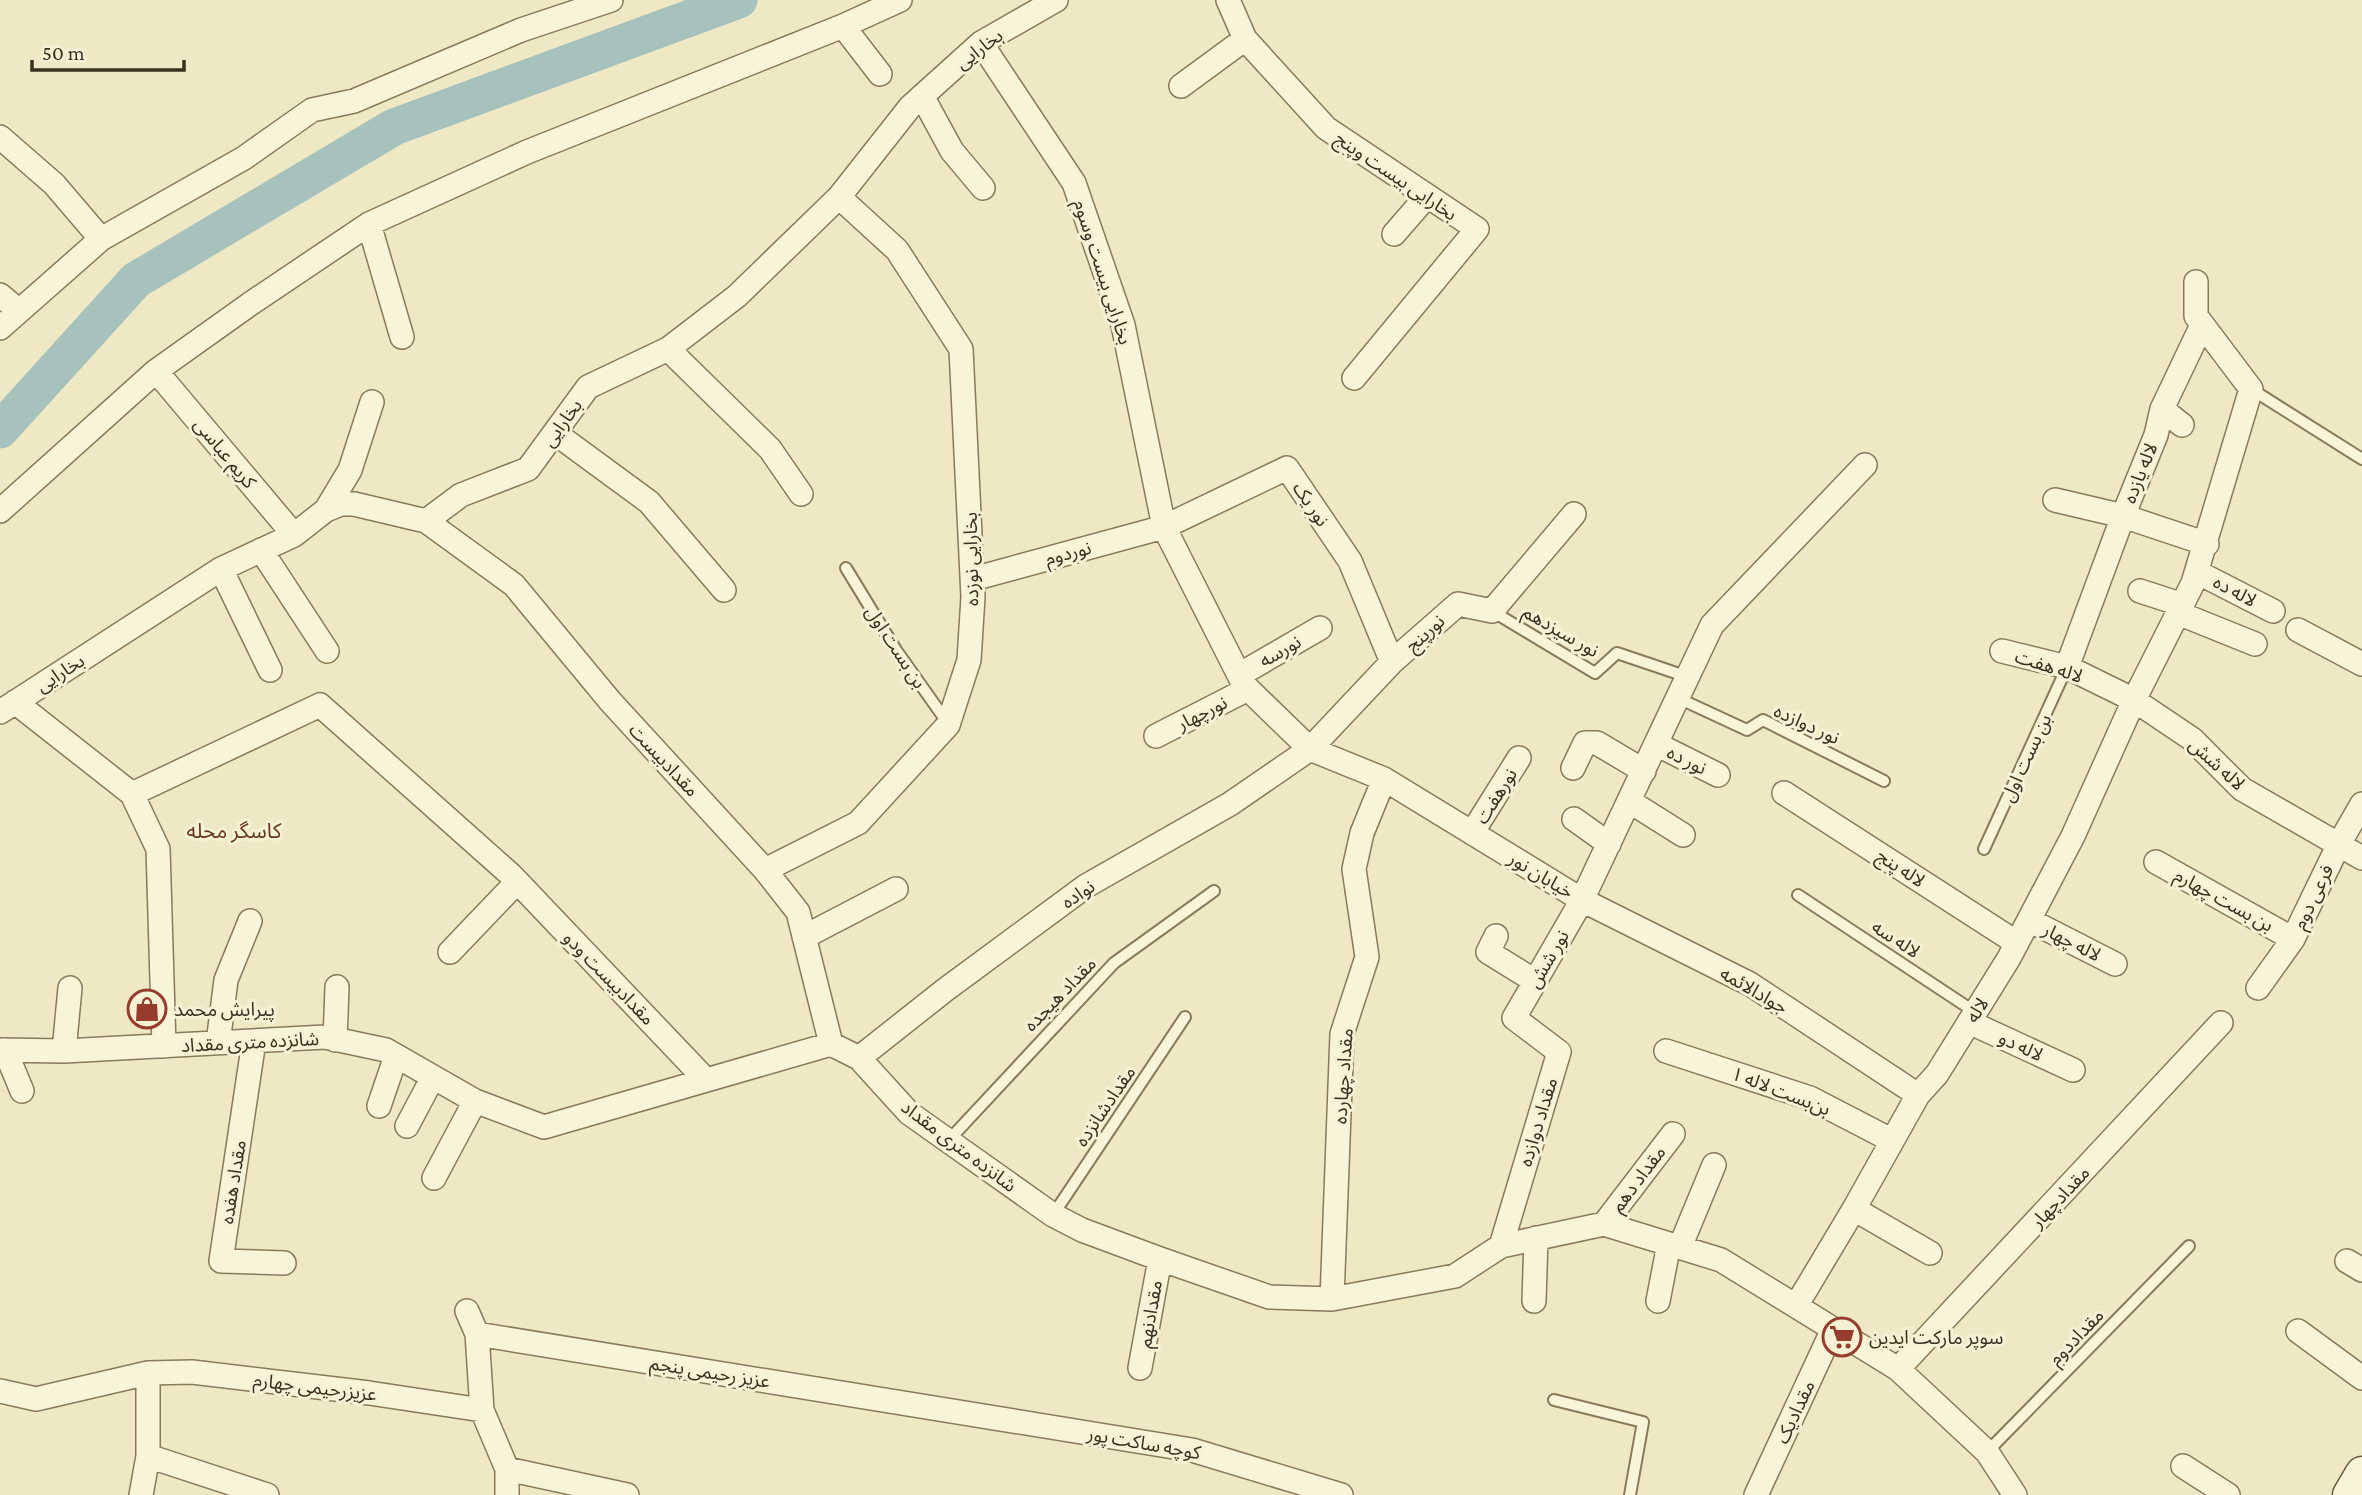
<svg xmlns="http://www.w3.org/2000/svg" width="2362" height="1495" viewBox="0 0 2362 1495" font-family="'Crimson Pro','Noto Sans Arabic',serif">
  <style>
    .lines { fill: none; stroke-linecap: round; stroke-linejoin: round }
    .river { stroke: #a7c1bd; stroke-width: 37 }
    .lane-casing { stroke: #887a5b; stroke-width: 14 }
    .street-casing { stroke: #887a5b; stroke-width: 26 }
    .secondary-casing { stroke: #6a5b3e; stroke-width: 35 }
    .lane { stroke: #f8f4d8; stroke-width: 10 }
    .street { stroke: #f8f4d8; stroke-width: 23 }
    .secondary { stroke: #f8f4d8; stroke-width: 32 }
    .labels { text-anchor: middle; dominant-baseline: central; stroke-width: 6; stroke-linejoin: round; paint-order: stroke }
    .street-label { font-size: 19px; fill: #39301f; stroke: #f5f1d5 }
    .poi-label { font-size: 19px; fill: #39301f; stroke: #f5f1d5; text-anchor: start }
    .neighbourhood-label { font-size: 21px; fill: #65391f; stroke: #f5f1d5 }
  </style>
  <rect width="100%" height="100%" fill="#eee8c5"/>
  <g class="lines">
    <path class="river" d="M0,430L136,280L394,127L739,0"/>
    <defs>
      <path id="lane" d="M2251,389L2362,459
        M846,568L896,650L947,722
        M1492,611L1595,673L1617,653L1688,677
        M1678,698L1747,730L1763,720L1884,781
        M1984,849L2067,667
        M1798,895L1975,1012
        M949,1140L1114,963L1214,891
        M1053,1215L1185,1017
        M1554,1400L1643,1422L1630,1495
        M1987,1452L2189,1246"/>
      <path id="street" d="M1228,0L1245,39L1326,128L1477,229L1354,378
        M843,26L880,74
        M981,43L1074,183L1123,325L1164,527L1244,685L1310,749L1384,779L1582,900L1712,625L1865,465
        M1181,86L1245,39
        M922,96L952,151L983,188
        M0,137L54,184L101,239
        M369,224L402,337
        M1394,234L1427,196
        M0,295L19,311
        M0,328L101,239L244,158L312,110L354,101L521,30L611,0
        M668,349L770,449L801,494
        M156,371L294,535
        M2162,409L2202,325
        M2182,425L2162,409L2156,435L2123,516L2207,544
        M555,433L649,502L724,590
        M2055,500L2123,516L2067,667
        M326,510L350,470L372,402
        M0,511L156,371L250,304L369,224L527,152L843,26L900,0
        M426,521L514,585L610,701L765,870L798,912L831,1044
        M261,550L327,651
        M221,569L270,670
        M2197,572L2273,611
        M973,579L1164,527L1287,468L1350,561L1392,662
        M2140,591L2183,605
        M2178,613L2255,644
        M2298,630L2362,664
        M2002,651L2067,667L2134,700L2192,739L2242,789L2362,858
        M1239,675L1320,628
        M15,702L132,794L158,849L164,1046
        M0,712L221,569L294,535L326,510L341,504H354L426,521L461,495L528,469L588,387L668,349L737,296L839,197L910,107L981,43L1056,0
        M1156,736L1248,689
        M1656,744L1718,775
        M1573,768L1585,743H1597L1644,771
        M1784,793L2017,943
        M132,794L320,705L511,875L706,1080
        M1629,801L1683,835
        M1574,819L1609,844
        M1472,833L1519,758
        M2156,862L2293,939
        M765,870L858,823L948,725L969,660L973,597L961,349L897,250L839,197
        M2029,920L2115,964
        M1496,936L1488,952L1535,981
        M804,937L896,889
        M450,952L517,882
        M2258,988L2293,939L2339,844L2362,804
        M1969,1022L2073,1070
        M335,1040L337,987
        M254,1041L221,1261L284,1263
        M218,1043L226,980L250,921
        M0,1050L64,1051L325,1037L386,1050L475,1101L544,1127L831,1044L859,1058L909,1113L1053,1215L1082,1230L1160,1259L1269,1297L1332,1299L1455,1276L1501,1246L1604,1224L1721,1260L1898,1369L1987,1452L2015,1495
        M5,1050L22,1091
        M64,1051L70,988
        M1666,1051L1810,1098L1891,1140
        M859,1058L945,990L1086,886L1230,804L1310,749L1392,662L1458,604L1492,611L1574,514
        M379,1106L396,1056
        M407,1126L433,1077
        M434,1178L475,1101
        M1854,1209L1930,1253
        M1604,1224L1673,1134
        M1501,1246L1559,1052L1514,1018L1582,900L1750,984L1918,1095
        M1680,1247L1714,1165
        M2347,1261L2362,1270
        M1332,1299L1342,1034L1367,957L1354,869L1362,833L1384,779
        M1534,1301L1536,1238
        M1658,1301L1669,1244
        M1796,1306L1854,1209L1918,1095L1937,1074L2009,958L2073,836L2134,700L2193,583L2251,389L2196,316V282
        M467,1311L477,1334L482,1410L507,1469V1495
        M2298,1331L2362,1378
        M477,1334L1192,1450L1341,1495
        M1140,1368L1160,1259
        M1898,1369L2221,1023
        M148,1373V1456L267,1495
        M0,1391L36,1399L148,1373L192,1372L369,1393L482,1410
        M2183,1466L2228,1495
        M507,1469L627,1495
        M141,1495L148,1456
        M1756,1495L1833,1329"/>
      <path id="secondary" d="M2349,1495L2362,1473"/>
    </defs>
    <use href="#lane" class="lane-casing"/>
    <use href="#street" class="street-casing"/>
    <use href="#secondary" class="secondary-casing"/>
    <use href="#lane" class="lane"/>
    <use href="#street" class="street"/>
    <use href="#secondary" class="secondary"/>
  </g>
  <defs>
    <symbol id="shop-ring" viewBox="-11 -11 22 22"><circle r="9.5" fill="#f5f1d5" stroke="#963c2c" stroke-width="1.5"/><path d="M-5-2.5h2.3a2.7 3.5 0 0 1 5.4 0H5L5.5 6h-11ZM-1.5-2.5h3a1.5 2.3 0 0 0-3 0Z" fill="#963c2c"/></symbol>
    <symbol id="supermarket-ring" viewBox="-11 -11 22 22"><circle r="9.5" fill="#f5f1d5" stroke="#963c2c" stroke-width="1.5"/><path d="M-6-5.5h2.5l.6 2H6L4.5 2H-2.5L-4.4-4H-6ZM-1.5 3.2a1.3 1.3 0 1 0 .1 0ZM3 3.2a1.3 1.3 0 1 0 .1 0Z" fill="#963c2c"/></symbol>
  </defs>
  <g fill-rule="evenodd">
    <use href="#shop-ring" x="125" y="987" width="44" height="44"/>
    <use href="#supermarket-ring" x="1820" y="1315" width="44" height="44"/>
  </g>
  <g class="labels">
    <g class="street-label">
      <text transform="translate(979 49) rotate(-37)">بخارایی</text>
      <text transform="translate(1396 176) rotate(34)">بخارایی بیست وپنج</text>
      <text transform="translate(1103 272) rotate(72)">بخارایی بیست وسوم</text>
      <text transform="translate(562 423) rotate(-54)">بخارایی</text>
      <text transform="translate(225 453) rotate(50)">کریم عباسی</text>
      <text transform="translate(2140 473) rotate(-68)">لاله یازده</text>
      <text transform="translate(1311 504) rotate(56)">نور یک</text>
      <text transform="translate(1068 553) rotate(-15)">نوردوم</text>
      <text transform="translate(971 559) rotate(-91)">بخارایی نوزده</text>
      <text transform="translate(2235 591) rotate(28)">لاله ده</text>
      <text transform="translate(1561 631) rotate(30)">نور سیزدهم</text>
      <text transform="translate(1425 633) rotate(-42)">نورپنج</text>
      <text transform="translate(896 647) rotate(57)">بن بست اول</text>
      <text transform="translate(1280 651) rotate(-30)">نورسه</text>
      <text transform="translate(2049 666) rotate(18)">لاله هفت</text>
      <text transform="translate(60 673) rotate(-33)">بخارایی</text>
      <text transform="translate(1202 713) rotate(-27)">نورچهار</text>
      <text transform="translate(1807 724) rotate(25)">نور دوازده</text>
      <text transform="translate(2026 758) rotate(-65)">بن بست اول</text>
      <text transform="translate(664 760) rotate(47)">مقدادبیست</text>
      <text transform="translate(1687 760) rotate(27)">نور ده</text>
      <text transform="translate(2217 764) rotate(42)">لاله شش</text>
      <text transform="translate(1496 796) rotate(-58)">نورهفت</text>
      <text transform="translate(1901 868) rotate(33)">لاله پنج</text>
      <text transform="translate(1541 875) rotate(31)">خیابان نور</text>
      <text transform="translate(1078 894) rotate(-34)">نواده</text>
      <text transform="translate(2313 897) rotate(-64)">فرعی دوم</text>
      <text transform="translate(2224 900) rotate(29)">بن بست چهارم</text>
      <text transform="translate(1896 939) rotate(33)">لاله سه</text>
      <text transform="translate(2072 942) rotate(27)">لاله چهار</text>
      <text transform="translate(1548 959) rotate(-60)">نور شش</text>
      <text transform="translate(609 978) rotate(46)">مقدادبیست ودو</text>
      <text transform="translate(1754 990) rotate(30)">جوادالائمه</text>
      <text transform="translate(1060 994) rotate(-46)">مقداد هیجده</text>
      <text transform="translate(1977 1010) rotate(-58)">لاله</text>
      <text transform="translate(250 1042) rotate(-3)">شانزده متری مقداد</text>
      <text transform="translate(2021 1046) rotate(25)">لاله دو</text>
      <text transform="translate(1343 1076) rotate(-86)">مقداد چهارده</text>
      <text transform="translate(1781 1091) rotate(21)">بن‌بست لاله ۱</text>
      <text transform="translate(1105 1106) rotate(-56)">مقدادشانزده</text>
      <text transform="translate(1538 1122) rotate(-73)">مقداد دوازده</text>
      <text transform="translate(959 1146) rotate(37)">شانزده متری مقداد</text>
      <text transform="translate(1638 1179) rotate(-53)">مقداد دهم</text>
      <text transform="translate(233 1182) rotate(-81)">مقداد هفده</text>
      <text transform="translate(2060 1197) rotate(-47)">مقدادچهار</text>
      <text transform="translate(1150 1314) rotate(-80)">مقدادنهم</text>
      <text transform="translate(2076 1337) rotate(-46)">مقداددوم</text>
      <text transform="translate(710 1372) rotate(9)">عزیز رحیمی پنجم</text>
      <text transform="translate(315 1387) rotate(7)">عزیزرحیمی چهارم</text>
      <text transform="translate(1795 1412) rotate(-65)">مقدادیک</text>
      <text transform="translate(1144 1443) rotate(10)">کوچه ساکت پور</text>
    </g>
    <g class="poi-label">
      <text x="174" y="1009">پیرایش محمد</text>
      <text x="1869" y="1337">سوپر مارکت ایدین</text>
    </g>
    <g class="neighbourhood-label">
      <text x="234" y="831">کاسگر محله</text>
    </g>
  </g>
  <path d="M32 60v10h152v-10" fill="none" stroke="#39301f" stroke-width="3.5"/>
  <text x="42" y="60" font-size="21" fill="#39301f" stroke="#f5f1d5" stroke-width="5" paint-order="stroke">50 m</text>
</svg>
